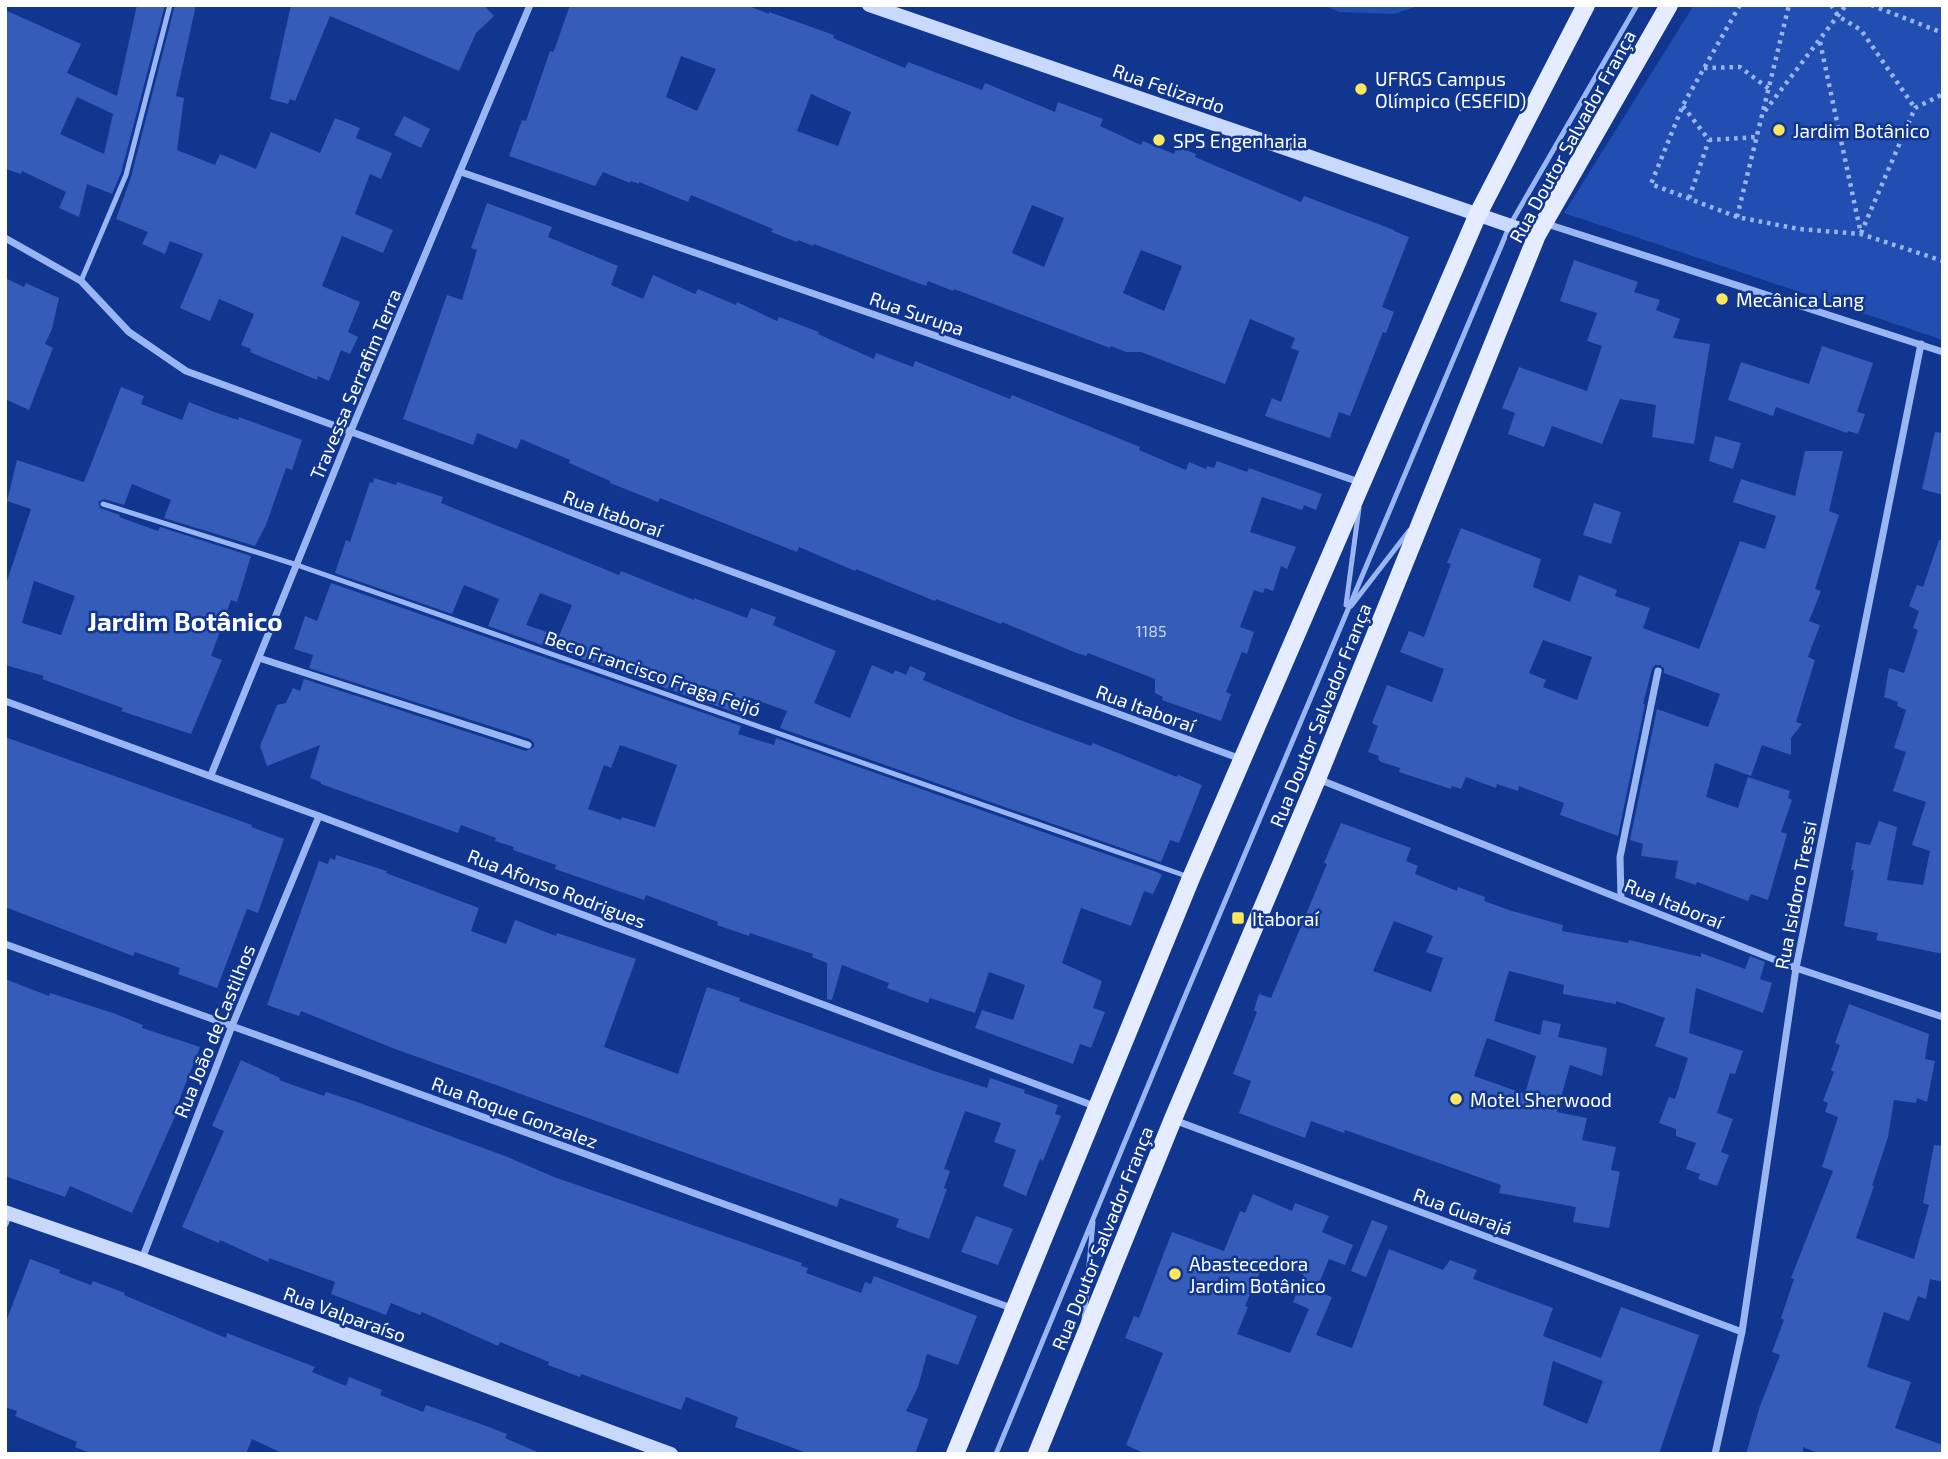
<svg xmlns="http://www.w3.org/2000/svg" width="1948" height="1459" viewBox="0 0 1948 1459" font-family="'Exo 2',sans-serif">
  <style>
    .green { fill: #214eb0 }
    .building { fill: #345cb8; fill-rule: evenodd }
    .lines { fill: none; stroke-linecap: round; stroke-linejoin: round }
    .path { stroke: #99b6f3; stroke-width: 4.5; stroke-dasharray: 3.5 5; stroke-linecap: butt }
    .lane { stroke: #99b6f3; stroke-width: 5 }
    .street { stroke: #99b6f3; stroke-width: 7 }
    .secondary { stroke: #c9d8fd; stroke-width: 14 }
    .primary { stroke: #e5ecff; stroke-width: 18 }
    .poi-dot { fill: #ffe65b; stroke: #103690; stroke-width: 2.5 }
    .labels { text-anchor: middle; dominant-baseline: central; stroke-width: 5; stroke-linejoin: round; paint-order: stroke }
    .number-label { font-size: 16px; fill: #ccd6ed }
    .poi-label { font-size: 19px; fill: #fff; stroke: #103690; text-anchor: start }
    .street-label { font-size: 19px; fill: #fff; stroke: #103690 }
    .district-label { font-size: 26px; font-weight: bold; fill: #fff; stroke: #103690 }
  </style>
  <rect width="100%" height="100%" fill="#103690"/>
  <path class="green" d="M1323,5H1421L1394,14L1339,12Z
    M1694,5H1943V340L1564,213Z"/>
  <path class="building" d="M137,5H165L121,173L112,194L87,184L79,217L59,208L66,192L22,171L21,174L5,169V10L81,44L67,73L117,96ZM77,97L113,114L104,154L60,134Z
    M175,5H196L176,96L184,98L177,150L215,165L220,154L256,169L271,132L320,153L335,118L360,128L356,138L392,153L381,179L370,174L355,214L393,230L383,253L342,236L322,286L360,302L348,332L358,337L350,354L341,350L329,381L318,376L317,380L250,352L251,349L241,345L254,314L219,299L210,321L180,308L203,254L170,241L165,254L142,244L148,232L116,219L131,177Z
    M291,5H484L494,16L476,33L459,71L330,16L295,101L290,99L288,104L270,99Z
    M570,5H746L769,14V12L834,35L833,38L905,68L908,62L982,90L985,83L1055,112L1058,102L1103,119L1100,126L1141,145L1143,141L1174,154L1177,146L1196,154L1195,157L1301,202L1304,196L1394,230V231L1409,237L1382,307L1394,312L1386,333L1383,332L1350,416L1339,412L1330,438L1265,416L1272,398L1281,402L1299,351L1291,348L1295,338L1250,319L1225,384L1141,352H1126L1111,346L1110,348L954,289L953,291L928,281L926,286L814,244L813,246L798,240L797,242L771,232L773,229L691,195L688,202L639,182V184L631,181L630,183L603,172L595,186L509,156L522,120L526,121L550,51L553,52L555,48ZM681,56L716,69L697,111L666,97ZM811,94L851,112L838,146L797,131ZM1032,205L1064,218L1044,267L1012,253ZM1141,250L1182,266L1164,311L1123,293Z
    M404,116L430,129L421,148L394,135Z
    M487,203L552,227L548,237L618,266L611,285L643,299L653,275L695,294L698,289L736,305L737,302L777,321L779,317L819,332L818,334L874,359L876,353L913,367L915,361L1010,399L1012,395L1140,447L1139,450L1186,470L1189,462L1206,469L1207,466L1214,468L1217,461L1247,472L1249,468L1322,494L1316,510L1304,505L1302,510L1262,497L1250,532L1296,547L1287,569L1281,566L1273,591L1265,588L1263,593L1254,590L1240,627L1254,632L1247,654L1242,652L1226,692L1231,694L1221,721L1162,700L1163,697L1155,693V679L1088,653L1086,656L1074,652L1002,622L1001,624L936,599L935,601L856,569L855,571L799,547L797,552L660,498L658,502L610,483V481L569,463L570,460L521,439L517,449L477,433L473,445L403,419L447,295L462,300L477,250L471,248Z
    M1574,260L1638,282L1634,292L1660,300L1656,310L1680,319L1673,338L1710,344L1694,444L1652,437L1656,405L1620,399L1602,444L1552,426L1544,447L1508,434L1515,413L1502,408L1519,367L1587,391L1602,346L1587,341L1597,313L1560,301Z
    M5,278L24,287L26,283L59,298L52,329L45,344L53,348L29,410L5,399Z
    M1822,346L1873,363L1857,412L1865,414L1858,434L1848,431L1847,433L1776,407L1773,416L1728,400L1741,362L1809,384Z
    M121,387L144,396L141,404L182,420L189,402L217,413L238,420L239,417L302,440L292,470L286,468L266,525L255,546L164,518L171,500L132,484L124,505L104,499L98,502L100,508L120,515L119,517L158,531L160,527L251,556L237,602L231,600L211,656L222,660L191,734L121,711L123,708L42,679L44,676L5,665V587L31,509L7,501L17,460L84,482ZM34,581L75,596L61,635L22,623Z
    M1935,432L1943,433V495L1922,489Z
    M1715,436L1741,443L1733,469L1709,461Z
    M1805,451H1843L1829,511L1839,515L1815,589L1821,591L1809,621L1820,625L1808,657L1815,660L1796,722L1802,724L1791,738V755L1762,745L1751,776L1715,763L1706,797L1738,808L1748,777L1790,791L1788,798L1792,800L1781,832L1787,834L1768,900L1751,894L1748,901L1697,882L1696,885L1675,878L1678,861L1641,856L1643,844L1630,840L1657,709L1708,727L1720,694L1664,673V668L1660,665H1655L1652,669L1643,704H1645L1618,836L1560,815L1564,803L1519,786L1518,791L1497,784L1496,788L1466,777L1461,789L1452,786L1451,789L1399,772L1400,768L1381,762L1378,759L1379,756L1368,752L1378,726L1372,723L1387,685L1432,702L1444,669L1400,652L1409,631L1424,637L1451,564L1447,563L1461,528L1541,559L1533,587L1570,602L1579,575L1617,590L1615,596L1650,608L1643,628L1699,649L1740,541L1765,549L1776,516L1733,502L1741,479L1795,496ZM1543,640L1592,657L1577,700L1543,687L1546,680L1529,673Z
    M374,478L396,485L397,482L443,497L441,503L619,575L621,571L694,600V598L747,618L751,608L776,617L773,625L836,651L814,703L850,718L872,665L893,674L895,670L906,675L910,666L926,673L923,680L1017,719L1091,746L1093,743L1177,777L1178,775L1202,785L1179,843L1170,840L1161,862L780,728L787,711L751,698L745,716L488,626L499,599L464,585L452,614L335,573L346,540L350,542L370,482L373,483ZM540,593L572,605L559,636L526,625Z
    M1594,503L1621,512L1611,544L1583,535Z
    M1939,540H1943V954L1876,940L1878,933L1844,926L1854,870H1851L1856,842L1870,845L1879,821L1897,827L1887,880L1923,885L1930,851L1912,845L1926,802L1893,791L1906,752L1894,748L1906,710L1897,706L1898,702L1884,697L1889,668L1904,673L1918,630L1913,628L1919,611L1909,606L1917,585L1923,587Z
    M331,583L741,726L738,734L774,745L776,738L1157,872L1162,875L1153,894L1144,891L1131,926L1081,908L1062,963L1102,981L1093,1008L1105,1012L1091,1048L1080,1044L1073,1064L975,1028L982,1010L1013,1020L1025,985L989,972L975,1013L930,998L928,1003L887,988L889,983L842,965L832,1000L827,999V963L812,957L813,954L750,933L749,936L717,925L718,922L646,895L644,900L555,869L556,865L513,850L514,847L495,841L496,838L461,825L458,833L321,784V782L310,778L320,745L267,766L260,746L277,705L286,703L293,688L300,691L304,679L526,751L534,747V743L530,739L309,668L313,655L294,649L305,616L317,621ZM620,745L677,765L655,827L622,817L621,820L588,809L604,765L611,768Z
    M5,737L252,825L251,827L284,839L258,913L247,909L217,988L178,974L180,968L135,952L133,956L5,907Z
    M1341,823L1411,848L1406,861L1418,866L1415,874L1457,891L1458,887L1485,897L1484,901L1512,911L1563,925L1562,931L1628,943L1629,940L1701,957V953L1745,969L1750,956L1765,962L1760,979L1772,983L1763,1013L1696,988L1689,1033L1743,1051L1735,1074L1730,1073L1717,1113L1733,1119L1721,1152L1729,1155L1717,1186L1698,1179L1700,1174L1686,1169L1696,1143L1676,1136V1129L1659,1123L1669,1097L1675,1099L1688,1058L1655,1046L1665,1018L1616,1001V1004L1563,994L1564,985L1509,971L1494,1021L1540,1035L1543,1020L1561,1024L1558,1037L1607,1048L1602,1076L1570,1065L1557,1112L1587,1118L1582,1140L1616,1147L1611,1170L1620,1172L1609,1228L1573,1222L1576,1207L1499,1193L1501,1185L1345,1130L1344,1133L1311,1121L1305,1138L1239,1113L1251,1081L1233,1074L1257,1012L1254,1010L1259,994L1271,998L1327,864L1324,863ZM1394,921L1433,936L1426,952L1443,958L1431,992L1373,971ZM1487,1038L1536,1056L1525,1094L1474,1076Z
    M336,855L387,871L386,873L479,908L471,931L506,944L515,920L556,936L557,933L636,959L604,1047L678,1074L707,987L740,998L739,1001L934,1071L987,1088L990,1078L1025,1090L1024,1093L1058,1105L1055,1114L1061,1116L1043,1161L1040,1159L1026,1196L1003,1186L1016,1150L994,1142L1001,1123L965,1111L944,1169L950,1171L944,1188L947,1189L929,1239L896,1227L899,1219L840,1198L837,1207L395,1049L301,1011L299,1016L267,1005L319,861L328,864L330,858L335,860Z
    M5,979L49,996L50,993L113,1013L143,1025L142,1028L200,1047L175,1111L177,1112L132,1213L70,1186L65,1197L5,1176Z
    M1849,1004L1929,1034L1925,1059L1935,1061L1927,1102L1917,1098L1916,1103L1894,1100L1888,1137L1872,1186H1874L1856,1238L1914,1259L1929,1205L1923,1203L1934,1145L1943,1146V1282L1930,1279L1926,1299L1918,1296L1909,1321L1884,1312L1867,1367L1911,1382L1895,1428L1943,1445V1454H1820L1803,1447V1454H1746L1760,1406L1780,1355L1772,1352L1784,1320L1781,1318L1794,1279L1791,1278L1833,1171L1822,1167L1838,1117L1825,1112L1828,1103L1823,1101L1834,1072L1831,1070L1840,1045L1835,1043Z
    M241,1060L280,1078L279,1080L324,1096L326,1092L357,1102L505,1156L554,1177L802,1263L801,1266L808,1268L806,1273L861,1293L865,1282L871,1284L874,1276L977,1316L958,1365L927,1354L918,1387L906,1411L928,1419L915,1454H810L735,1427L738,1417L686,1397L681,1410L581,1374L580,1377L548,1365L549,1362L500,1342L498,1346L422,1312L420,1315L391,1303L386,1315L331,1294L335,1282L269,1258L268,1262L220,1240L219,1243L182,1227L224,1131L212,1126Z
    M1253,1194L1292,1211L1295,1203L1329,1216L1322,1232L1353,1245L1345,1265L1329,1259L1316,1291L1332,1297L1316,1335L1352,1348L1389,1249L1443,1270L1450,1260L1477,1270L1473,1279L1553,1308L1543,1336L1601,1358L1621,1307L1699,1335L1659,1454H1146L1126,1445L1163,1353L1125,1338L1134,1316L1139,1318L1172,1232L1224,1251L1240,1211L1245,1213ZM1266,1258L1304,1275L1293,1302L1309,1309L1290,1353L1237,1334L1248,1307L1245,1306ZM1553,1361L1603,1381L1587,1424L1543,1405Z
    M976,1216L1013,1229L998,1265L961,1252Z
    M1372,1220L1388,1226L1366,1277L1351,1271Z
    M30,1259L60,1270L59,1273L91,1285L93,1281L125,1293L124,1295L226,1338L227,1333L315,1367L312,1372L346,1386L349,1377L382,1390L380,1395L423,1412L426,1405L478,1423L507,1434L505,1438L542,1454H284L252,1439L246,1454H92L75,1447L77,1442L15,1416L17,1411L5,1407V1324Z"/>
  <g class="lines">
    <path class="path" d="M1740,5L1683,105L1651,184L1737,217L1799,229L1861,234L1943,261
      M1831,5L1838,16L1861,30L1915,108
      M1871,5L1943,33
      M1820,42L1861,234
      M1704,68L1740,67L1769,89
      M1683,106L1709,140L1757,137
      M1765,111L1846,5
      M1689,198L1709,140
      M1737,217L1789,5
      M1861,233L1915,108L1943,94"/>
    <path class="lane" d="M81,281L126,175L170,5
      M103,504L297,565L1189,877
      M1346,605L1359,508
      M1351,606L1409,531
      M1084,1320L1093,1222
      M996,1454L1183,1001L1510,225L1637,5"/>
    <path class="street" d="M461,172L1362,483
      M1544,223L1943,352
      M5,238L81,281L129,332L186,371L1241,759
      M259,658L528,745
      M5,701L319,816L1097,1107
      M211,775L350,433L530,5
      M1318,779L1796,968L1943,1017
      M1621,899L1620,857L1658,671
      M5,944L1014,1309
      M1174,1120L1742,1332
      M5,1224L9,1214
      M142,1259L232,1026L319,816
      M1715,1454L1742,1332L1796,968L1921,344"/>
    <path class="secondary" d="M869,5L1537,235
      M5,1212L141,1259L671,1454"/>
    <path class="primary" d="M955,1454L1191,878L1478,214L1586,5
      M1037,1454L1173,1119L1317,779L1537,235L1669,5"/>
  </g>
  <g class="poi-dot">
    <circle cx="1361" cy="89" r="7"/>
    <circle cx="1779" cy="130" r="7"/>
    <circle cx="1159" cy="140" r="7"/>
    <circle cx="1722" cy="299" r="7"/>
    <rect x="1231" y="911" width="14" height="14" rx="3.5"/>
    <circle cx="1456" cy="1099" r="7"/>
    <circle cx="1175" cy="1274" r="7"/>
  </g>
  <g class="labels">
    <g class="number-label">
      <text x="1151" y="630">1185</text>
    </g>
    <g class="poi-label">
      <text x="1375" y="78">UFRGS Campus<tspan x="1375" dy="22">Olímpico (ESEFID)</tspan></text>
      <text x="1793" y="130">Jardim Botânico</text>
      <text x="1173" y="140">SPS Engenharia</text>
      <text x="1736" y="299">Mecânica Lang</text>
      <text x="1252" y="918">Itaboraí</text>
      <text x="1470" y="1099">Motel Sherwood</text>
      <text x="1189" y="1263">Abastecedora<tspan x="1189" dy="22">Jardim Botânico</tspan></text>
    </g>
    <g class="street-label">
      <text transform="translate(1169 88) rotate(19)">Rua Felizardo</text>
      <text transform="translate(1572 136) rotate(-61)">Rua Doutor Salvador França</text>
      <text transform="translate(917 313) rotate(19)">Rua Surupa</text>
      <text transform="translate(355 384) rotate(-67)">Travessa Serrafim Terra</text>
      <text transform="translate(613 513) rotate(20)">Rua Itaboraí</text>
      <text transform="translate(653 673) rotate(19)">Beco Francisco Fraga Feijó</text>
      <text transform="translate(1146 708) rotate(20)">Rua Itaboraí</text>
      <text transform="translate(1320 715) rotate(-68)">Rua Doutor Salvador França</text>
      <text transform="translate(557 888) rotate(21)">Rua Afonso Rodrigues</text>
      <text transform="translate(1795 895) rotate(-79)">Rua Isidoro Tressi</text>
      <text transform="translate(1674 903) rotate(22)">Rua Itaboraí</text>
      <text transform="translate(214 1031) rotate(-68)">Rua João de Castilhos</text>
      <text transform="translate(515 1112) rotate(20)">Rua Roque Gonzalez</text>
      <text transform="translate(1463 1211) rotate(20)">Rua Guarajá</text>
      <text transform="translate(1102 1238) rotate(-68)">Rua Doutor Salvador França</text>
      <text transform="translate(345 1314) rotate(20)">Rua Valparaíso</text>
    </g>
    <g class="district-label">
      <text x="185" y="620">Jardim Botânico</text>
    </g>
  </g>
  <rect width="1948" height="1459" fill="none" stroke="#ffffff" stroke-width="14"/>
</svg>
